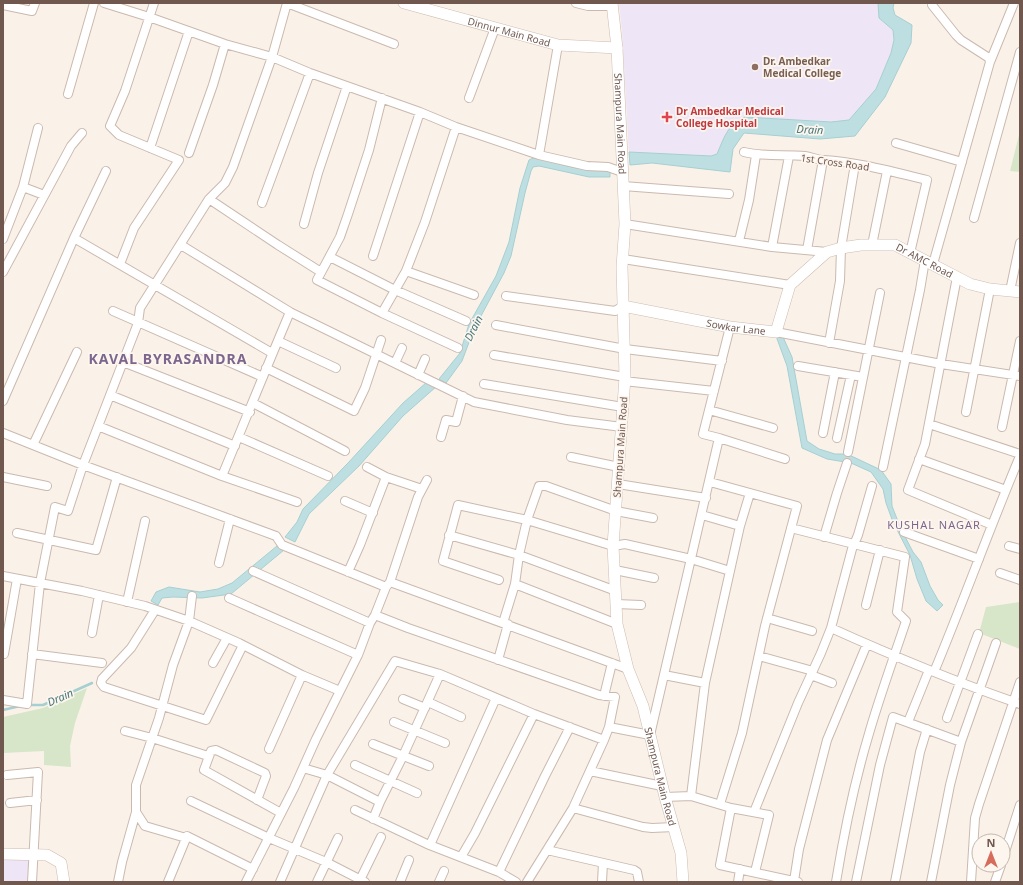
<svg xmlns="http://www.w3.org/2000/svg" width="1023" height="885" viewBox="0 0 1023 885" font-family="'Noto Sans',sans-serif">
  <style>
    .education { fill: #eee5f6 }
    .green { fill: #d7e6c8 }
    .water { fill: #bedfe2; stroke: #a6cfd2 }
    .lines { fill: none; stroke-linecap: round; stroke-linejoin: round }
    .stream { stroke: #a6cfd2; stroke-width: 2.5 }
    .street-casing { stroke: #cbb9af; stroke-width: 10 }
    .secondary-casing { stroke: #cfbbb0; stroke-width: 12 }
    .street { stroke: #fff; stroke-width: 8 }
    .secondary { stroke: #fff; stroke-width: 11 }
    .education-dot { fill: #8d6e63; stroke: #fdf6ee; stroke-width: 1.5 }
    .health-dot { fill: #e0444e; stroke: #fdf6ee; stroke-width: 1.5 }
    .labels { text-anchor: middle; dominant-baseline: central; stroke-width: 3.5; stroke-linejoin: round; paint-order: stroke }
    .street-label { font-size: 10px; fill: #71584f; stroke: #fdf6ee }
    .education-label { font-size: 10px; font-weight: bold; fill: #785e54; stroke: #fdf6ee; text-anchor: start }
    .health-label { font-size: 10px; font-weight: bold; fill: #be3a42; stroke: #fdf6ee; text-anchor: start }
    .water-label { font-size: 11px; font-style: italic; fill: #47777b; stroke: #fdf6ee }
    .neighbourhood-label { font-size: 11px; letter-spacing: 1px; fill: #7d668d; stroke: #fdf6ee }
    .district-label { font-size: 14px; font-weight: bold; letter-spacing: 1px; fill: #7d668d; stroke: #fdf6ee }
  </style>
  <rect width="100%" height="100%" fill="#faf2e8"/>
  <path class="education" d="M619,3H878L879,18L893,30L894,40L891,53L876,89L849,120L831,122L745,117L724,137L717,154L711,156L629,152L622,31Z
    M3,857L33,858L31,882H3Z"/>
  <path class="green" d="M1020,131V172L1010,171Z
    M1020,602V649L979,633L986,607Z
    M87,688L75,723L70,746L71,767L44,765V751L3,753V717L43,708Z"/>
  <path class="water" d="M878,3H894L893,8L895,15L912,25L911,43L885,97L855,136L820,139L744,133L733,149L730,172L652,163L630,165L629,152L711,156L717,154C724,138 727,125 745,117L831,122L849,120L876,89L891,53L894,40L893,30L879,18Z
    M533,158C546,159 551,162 563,165C579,169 594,171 610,169V177H589L539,166L533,167L531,171L525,193L511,256L504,273L474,329L462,361L446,383L439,379L460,353L469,324L496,276L509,242L520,188L529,160Z
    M776,336L783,337L792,357L807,441L819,449L835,454H847L881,470L891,484L892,506L901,529L913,552L921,562L930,586L938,600L943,605L937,611L926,601L917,579L910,555L893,522L886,503L883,489L871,472L851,463L827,459L802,448L787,366Z
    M427,382L437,386L403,416L359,466L309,514L295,542L285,537L297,522L303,509L348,463L403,403Z
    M277,546L284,550L231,594L202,598L173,597L162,598L158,605L151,601L156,592L169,587L200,592L218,589L232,583Z"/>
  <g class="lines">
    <path class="stream" d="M29,705H43L92,683
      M3,710L20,706"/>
    <defs>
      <path id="street" d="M104,3L149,17L225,44L272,57L310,73L420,112L456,127L539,155L558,45
        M287,3L394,44
        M576,3L588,6H612
        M3,5L32,11L35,3
        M932,5L956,35L961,40L989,58L990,62L933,264
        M990,62L1014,3
        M68,94L94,3
        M382,98L369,150L348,214L340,237L317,280L382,313L458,348
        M469,98L495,28
        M896,143L962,162
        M150,148L189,31
        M744,152C764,157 785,154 805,156C812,157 817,160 824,160C858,162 893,172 927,180L910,253
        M189,153L213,85L225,44
        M539,155L587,166L608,167L622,172
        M623,186L729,194
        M23,187L44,195
        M209,199L278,245L321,272
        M262,203L310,73
        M974,218L1020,52
        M304,224L318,173L347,86
        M625,224L772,247L827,252
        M74,238L272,353
        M3,239L23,187L38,128
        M739,241L749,200L756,155
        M181,245L290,312L474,402L567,420L622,427
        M872,245L887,171
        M772,247L789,156
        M807,250L823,160
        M373,256L420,112
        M330,257L395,290L466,321
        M623,259L790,285
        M120,264L134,228L179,160L119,135L110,126L125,91L154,3
        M406,271L474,295
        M3,272L71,146L82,133
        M957,277L925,444L908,490L992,525
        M1010,291L1020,243
        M506,296L615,311L623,306
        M113,311L263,377
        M382,313L406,271L425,222L456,127
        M496,325L625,349L722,361
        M776,332L941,364L1020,376
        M278,341L336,368
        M829,343L840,281L841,248L855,164
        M494,355L625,377
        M123,362L250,412
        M395,363L402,348
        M798,366L863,377
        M266,368L354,411L365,388L381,340
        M418,375L425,359
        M624,381L714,391
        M484,384L623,407
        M110,395L235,446
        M3,401L74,238L106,171
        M253,403L345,451
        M709,410L773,428
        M966,412L990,289
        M929,424L1020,454
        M98,426L222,476L297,502
        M1002,427L1020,341
        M3,433L83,465L276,536L282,545L386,587
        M823,433L835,372
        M239,437L328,476
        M441,437L446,420L456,422L463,396
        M719,438L785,459
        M837,438L851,375
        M33,445L77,352
        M848,452L880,293
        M571,457L619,467
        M919,459L1006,490
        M367,467L386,477L422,489
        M883,467L920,290L925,260
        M222,476C245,421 267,366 290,312
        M3,477L47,486
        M710,482L797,506L765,626L742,733L720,804
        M618,484L706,498
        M345,501L373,513
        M702,515L740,526
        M791,528L905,557L897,612L906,621C893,660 879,698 868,737C854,784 844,833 836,882
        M904,532L979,559
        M17,533L96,550L117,477
        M449,535L519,555L616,591
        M824,537L837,493L847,463
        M1009,546L1020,549
        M219,563L230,519
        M615,570L654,578
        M253,571L370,623
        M348,572L360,545L386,477
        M1000,573L1020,580
        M3,576L82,591L145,606L189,621L239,643L302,675L340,691
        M499,580L443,561L458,505L527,520L613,546L625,544L691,559L730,571
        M390,582L628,669
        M515,584L617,624
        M229,598L358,655
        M127,602L145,521
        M616,604L641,605
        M866,605L880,550
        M155,610L131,648L102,679L101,683L104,687L206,720L243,645
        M375,615L408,628L599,695L615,697L609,727
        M767,618L812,631
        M503,623L515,584L519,555L527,520L539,486H546L616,511L653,518
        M831,628C893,656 956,682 1020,704
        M92,633L99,595
        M4,654L17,579
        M32,654L102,663
        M759,656L813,671
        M498,660L508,624
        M213,663L227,638
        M934,672C964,600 990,527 1020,456
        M664,675L705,683
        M811,675L832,683
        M604,696L612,663
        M403,699L425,708
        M3,700L27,704L40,583L55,507L68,511L83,465L138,323L140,308L209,199L225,183L233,167L272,57L287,3
        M428,702L461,717
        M947,718L978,634
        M394,722L445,743
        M908,722L929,670
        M125,731L152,738L208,756
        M373,744L429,766
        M269,749L302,675
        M355,765L417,793
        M303,768L327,775L380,802
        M590,771L662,786
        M7,775L38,772L32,882
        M691,796L705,683L740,526L750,493
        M665,797L691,796L731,808L769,815L755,872
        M257,800L266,776L265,773L216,750L211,751L204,770L281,813
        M191,801L269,838L326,862L365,882
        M10,803L37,800
        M573,808L643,827L652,828L674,827
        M731,808L720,865L798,882
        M355,810L427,844L499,872L516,882
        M754,812L798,703L821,653L831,628L852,549L858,535L872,486
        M373,819L380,802L403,756L440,674
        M186,838L145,826L136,812V785L159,718L173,665L189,621L192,596
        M430,845L496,698
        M547,850L634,870L637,872L639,882
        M461,857L475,833L534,714
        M1003,858L1020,805
        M499,872L545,776L570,727
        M794,881L799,849L827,740L867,644
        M118,882L122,862L136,812
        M168,882L187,836L253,869
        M246,882L294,788L316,739L358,655L370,623L375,615L386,587L390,582L418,497L427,480
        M280,882L327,775L395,661L440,674L534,714L604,740
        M317,882L338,838
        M359,882L381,837
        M400,882L409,860
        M439,882L444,871
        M527,882L573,808L604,740L609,727L650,735L719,438L703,434L730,327
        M602,882L603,863
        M738,882L740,869
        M856,882L880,765L893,717L961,742
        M895,882L920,752L927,729
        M931,882L950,785L961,742L996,643
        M971,882L975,818L979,804L1020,682
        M995,882L1001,865"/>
      <g id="secondary">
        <path id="s1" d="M404,3L558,45L617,48"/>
        <path id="s2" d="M612,3L617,48L625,224L622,267L625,377L613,546L617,624L628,669L643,706L665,797L681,853L683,882"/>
        <path id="s3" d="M623,306L730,327L776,332L790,285L827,252L841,248L861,245H895L970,284L990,289L1020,292"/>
        <path d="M3,854L47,855L61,863L64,882"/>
      </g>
    </defs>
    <use href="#street" class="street-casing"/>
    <use href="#secondary" class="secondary-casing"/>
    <use href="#street" class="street"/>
    <use href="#secondary" class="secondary"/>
  </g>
  <circle class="education-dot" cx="755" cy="67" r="4"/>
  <path class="health-dot" d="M665 111h4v4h4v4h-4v4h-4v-4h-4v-4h4z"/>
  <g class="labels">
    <g class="street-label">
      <text stroke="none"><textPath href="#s1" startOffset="109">Dinnur Main Road</textPath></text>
      <text stroke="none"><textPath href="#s2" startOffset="121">Shampura Main Road</textPath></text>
      <text transform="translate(835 162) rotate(8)">1st Cross Road</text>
      <text stroke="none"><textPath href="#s3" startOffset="356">Dr AMC Road</textPath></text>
      <text stroke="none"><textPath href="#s3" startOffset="115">Sowkar Lane</textPath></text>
      <text transform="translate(620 447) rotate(-86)">Shampura Main Road</text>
      <text stroke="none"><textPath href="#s2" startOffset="781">Shampura Main Road</textPath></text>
    </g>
    <g class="education-label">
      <text x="763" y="61">Dr. Ambedkar<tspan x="763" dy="12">Medical College</tspan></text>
    </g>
    <g class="health-label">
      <text x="676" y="111">Dr Ambedkar Medical<tspan x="676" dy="12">College Hospital</tspan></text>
    </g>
    <g class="water-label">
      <text transform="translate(810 129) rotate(3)">Drain</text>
      <text transform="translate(473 328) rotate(-63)">Drain</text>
      <text transform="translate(60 697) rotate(-24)">Drain</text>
    </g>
    <g class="neighbourhood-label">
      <text x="934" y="524">KUSHAL NAGAR</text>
    </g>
    <g class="district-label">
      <text x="168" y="358">KAVAL BYRASANDRA</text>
    </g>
  </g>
  <rect width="1023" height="885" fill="none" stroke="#71584f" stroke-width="8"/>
  <g transform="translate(991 853)"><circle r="19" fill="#fdf6ee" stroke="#c5b7ae"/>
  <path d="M0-3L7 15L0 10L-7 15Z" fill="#d66c5b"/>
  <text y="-6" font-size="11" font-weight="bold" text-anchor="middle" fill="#71584f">N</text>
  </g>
</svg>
